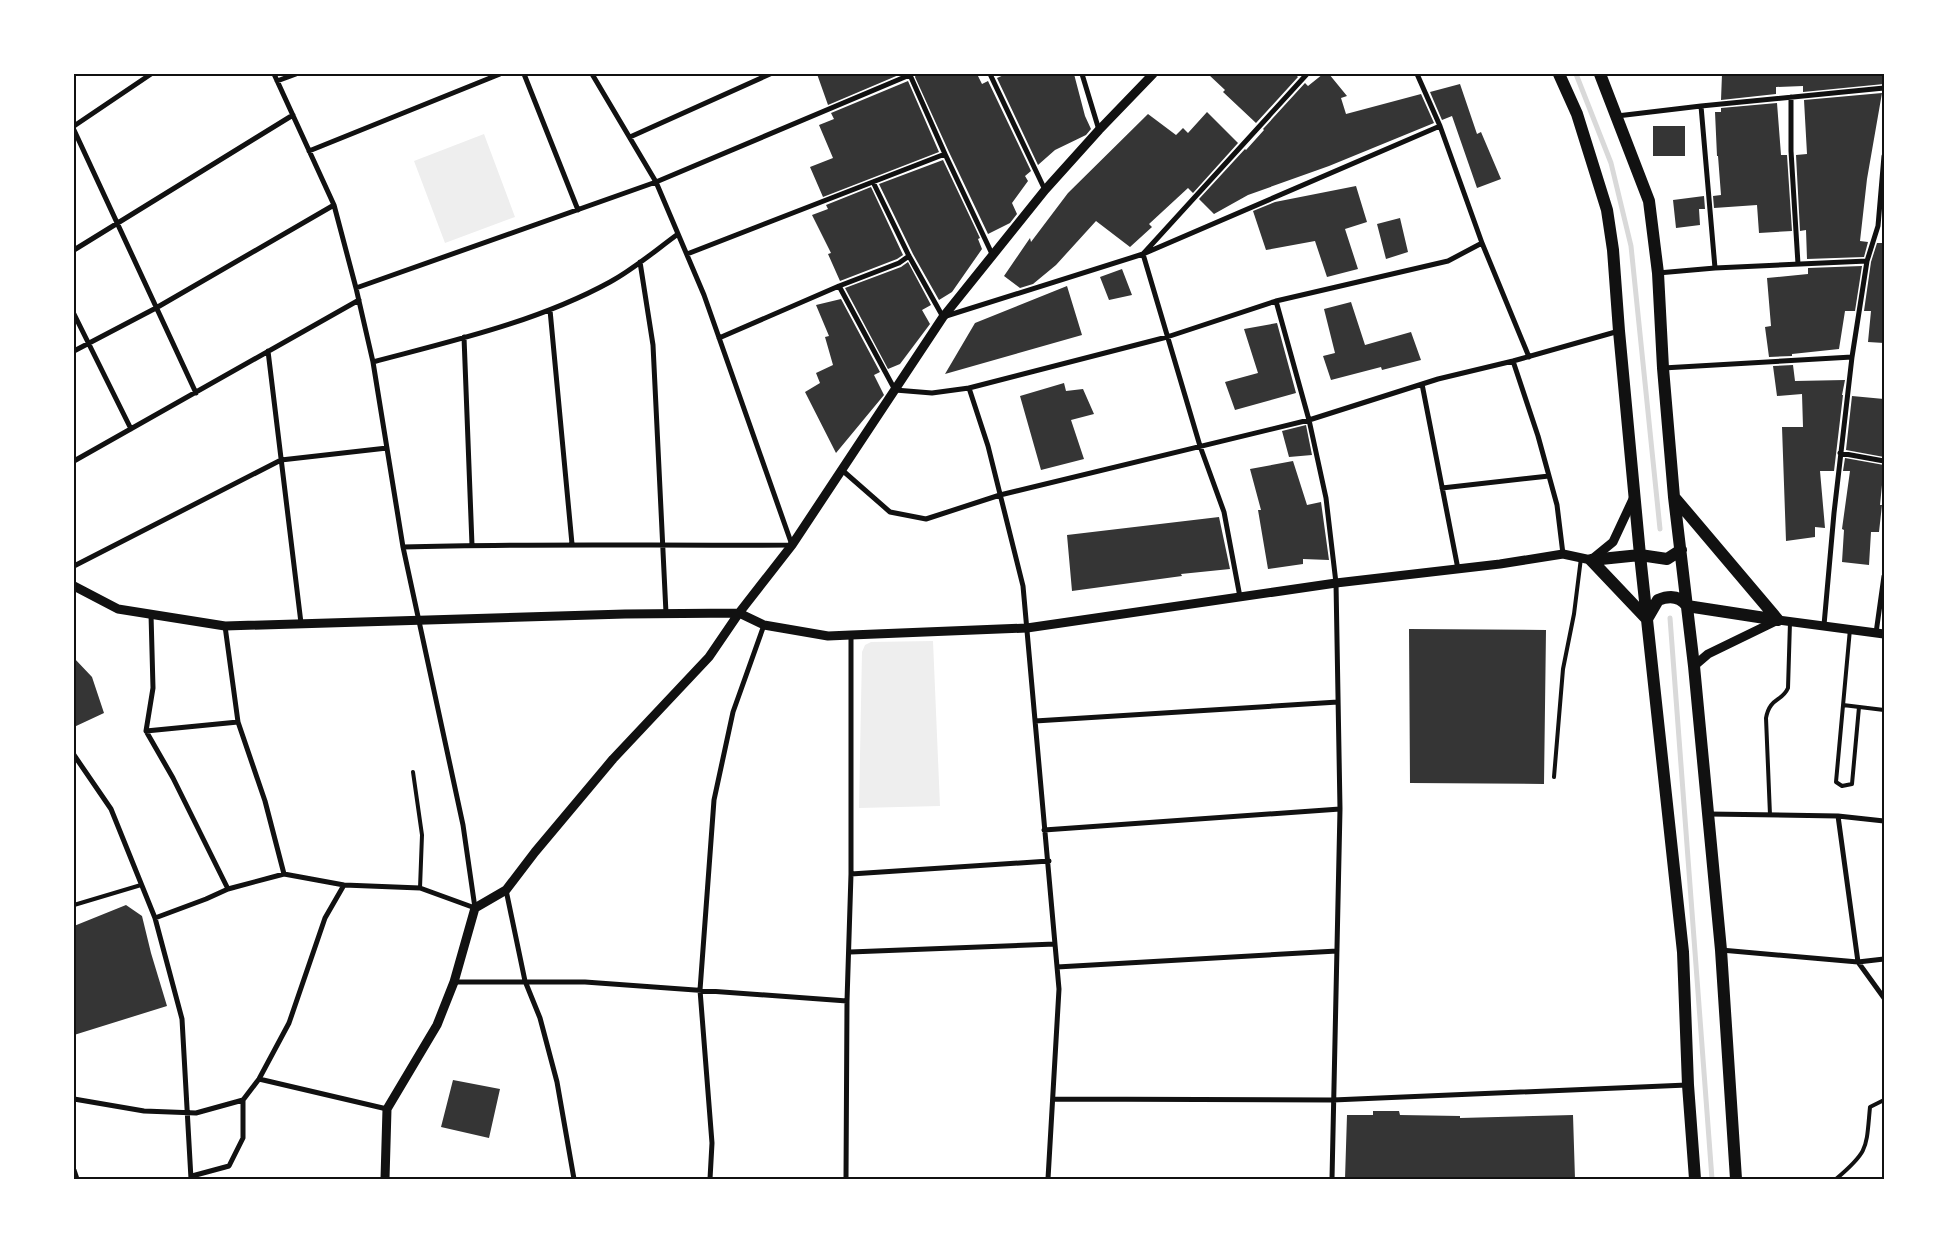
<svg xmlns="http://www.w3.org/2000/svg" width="1958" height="1253" viewBox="0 0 1958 1253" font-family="Rubik,sans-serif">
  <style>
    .green { fill: #eee }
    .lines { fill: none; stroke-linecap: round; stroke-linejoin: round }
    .stream { stroke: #d9d9d9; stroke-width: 5 }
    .building { fill: #353535 }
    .service { stroke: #111; stroke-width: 4 }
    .minor { stroke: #111; stroke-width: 5 }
    .tertiary { stroke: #111; stroke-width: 9 }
    .primary { stroke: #111; stroke-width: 12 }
    .neatline { fill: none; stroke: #111; stroke-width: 2 }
  </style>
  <rect width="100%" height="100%" fill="#fff"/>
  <path class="green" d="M484,134L515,217L445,243L414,161Z
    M933,641L940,806L859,808L862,652L865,645L871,642Z"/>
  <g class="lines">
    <path class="stream" d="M1576,74L1611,163L1631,246L1660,529
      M1670,618L1712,1179"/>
  </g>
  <path class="building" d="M817,74H901L828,105Z
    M916,74H977L982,84L988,81L1031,171L1025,176L1028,181L1012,203L1017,214L1010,223L988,234L949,152L915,77Z
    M1006,74H1074L1085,116L1091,129L1086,135L1055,150L1038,165L997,78Z
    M1208,74H1295L1298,77L1256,123L1223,92L1225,90Z
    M1323,74H1329L1347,96L1341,98L1346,114L1421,94L1434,123L1329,166L1248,195L1214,214L1199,199L1245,149L1246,150L1264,130L1263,129L1305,83L1308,86Z
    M1722,74H1884V84L1803,92V86L1776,87V94L1721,100Z
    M908,81L939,152L823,197L810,167L833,158L819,125L834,119L831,113Z
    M1460,84L1477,134L1481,132L1501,179L1477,188L1452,116L1442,120L1430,92Z
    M1882,93L1867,179L1860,241L1868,242L1864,257L1807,259L1806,230L1800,231L1796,155L1807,154L1804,100Z
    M1777,103L1781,155H1787L1792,231L1759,233L1757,205L1714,208L1713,196L1721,195L1718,156H1717L1715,112H1721V108Z
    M1207,112L1238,143L1193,193L1188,188L1149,224L1152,227L1130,247L1096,221L1056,265L1033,284L1020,288L1004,276L1030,238L1031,242L1068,193L1148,114L1176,135L1183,128L1188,133Z
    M1653,126H1685V156H1653Z
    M943,160L980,238L978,239L982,249L952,292L939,300L913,254L879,184Z
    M1356,186L1367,222L1345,229L1358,269L1327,277L1315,241L1266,250L1253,211L1275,202Z
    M871,187L903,255L897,259L840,281L828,254L831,253L812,215L828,209L826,205Z
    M1704,196L1705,209H1699L1700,225L1676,228L1673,200Z
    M1400,218L1408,252L1386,259L1377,224Z
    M1877,243H1884V343L1868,342L1871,311H1864L1871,262Z
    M908,262L931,305L922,310L930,324L900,364L888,369L845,288L901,267Z
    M1862,266L1855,311H1845L1839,349L1792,354V356L1769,357L1765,327L1771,326L1767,278L1808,274V268Z
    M1122,269L1132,295L1109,300L1100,277Z
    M1067,286L1082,335L945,374L975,323Z
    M841,299L880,372L874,375L884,395L836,453L805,392L820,383L816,373L833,365L825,337L829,336L816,305Z
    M1351,302L1365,345L1411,332L1421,360L1382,370L1381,367L1331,380L1323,356L1335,353L1324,309Z
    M1277,323L1296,393L1235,410L1225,382L1258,373L1244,329Z
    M1793,365L1795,381L1845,380L1842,395H1843L1834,471H1820L1825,528L1815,527V537L1786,541L1782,427H1803L1802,394L1777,396L1773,366Z
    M1064,383L1066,391L1083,389L1094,414L1071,420L1084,459L1041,470L1020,396Z
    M1852,396L1884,399V457L1846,450Z
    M1306,425L1312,455L1289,457L1282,431Z
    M1845,458L1884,465L1880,505H1882L1879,532H1871L1869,565L1842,562L1844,530L1842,529L1850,471H1843Z
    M1293,461L1307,505L1321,502L1329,560L1303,559V564L1268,569L1258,510H1261L1250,469Z
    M1219,517L1230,569L1181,574L1182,576L1072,591L1067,535Z
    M1409,629L1546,630L1544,784L1410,783Z
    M74,658L92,677L104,713L74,727Z
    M126,905L142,916L151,953L167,1006L74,1035V926Z
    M453,1080L500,1089L489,1138L441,1127Z
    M1373,1111H1399L1400,1115L1460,1116V1118L1573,1115L1575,1179H1345L1347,1115H1373Z"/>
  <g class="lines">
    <path class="service" d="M1850,629L1836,782L1842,786L1852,784L1859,707
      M1843,705L1884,710
      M413,772L422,835L420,888
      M1554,777L1563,669L1574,614L1581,558
      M1770,815L1766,718C1770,697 1782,702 1788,688L1790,622
      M74,905L141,885
      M1836,1179C1869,1151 1866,1149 1870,1107L1884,1100"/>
    <path class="minor" d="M524,74L578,210
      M990,74L1045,190
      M1082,74L1099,130
      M910,75L945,154L993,256
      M277,81L296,74
      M1791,97V151L1798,264
      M1701,106L1715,268
      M1617,116L1701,106L1884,88
      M74,126L151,74
      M74,130L196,393
      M630,137L770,74
      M309,151L500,74
      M873,182L909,256L943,317L1143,254L1440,126
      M1482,243L1529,357
      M74,250L293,115
      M687,254L945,154
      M640,262L653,345L666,613
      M1658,273L1715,268L1867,261
      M839,286L895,390L932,393L969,388L1167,337L1276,301L1448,261L1482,243L1440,126L1417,74
      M356,288L656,182L912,74
      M1276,301L1309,420L1326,498L1336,583L1340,809L1332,1179
      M550,310L572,544
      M74,314L131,429
      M464,337L472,545
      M719,338L839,286L899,263L909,256
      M74,351L156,308L334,205
      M268,351L301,623
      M1513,361L1538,436L1557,505L1563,554
      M373,362C452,341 537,322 610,282C634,269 656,250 678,234
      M1663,368L1852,357
      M1422,384L1458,569
      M969,388L988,446L1023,586L1059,989L1048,1179
      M1840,453L1884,461
      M74,461L359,300
      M842,470L890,512L926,519L1000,495L1309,420L1438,379L1513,361L1619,331
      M1442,488L1549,476
      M403,547C533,543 663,546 792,545L704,295L656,182L592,74
      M74,566L281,460L387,448
      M1240,597L1224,512L1200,446L1143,254L1307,74
      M151,614L153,688L146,731L173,778L228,889
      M1824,625L1834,513L1852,357L1867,261L1878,226L1884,156
      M225,626L238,722L265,801L284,874
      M1876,633L1884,576
      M1035,721L1338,702
      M146,731L238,722
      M74,755L111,809L155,918L182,1019L191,1179
      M1708,814L1838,816L1884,821
      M1838,816L1858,962L1884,998
      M1044,830L1340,809
      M851,874L1049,861
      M506,890L525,981L540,1018L557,1082L574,1179
      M155,918L206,899L228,889L284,874L344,885L420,888L475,908L463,825L403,547L373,362L356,288L334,205L274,74
      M1721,950L1858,962L1884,959
      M850,952L1055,944
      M1057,967L1337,951
      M454,982H585L847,1001
      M259,1079L387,1109
      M74,1099L144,1111L196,1113L243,1100L259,1079L289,1023L325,918L344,885
      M1053,1099L1333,1100L1687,1085
      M74,1170L77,1179
      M192,1176L229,1166L243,1138V1100
      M710,1179L712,1143L700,990L714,800L733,712L764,625
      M846,1179L847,1001L851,874V635"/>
    <path class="tertiary" d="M74,586L118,609L225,626L625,614L739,613L764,625L828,636L851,635L1027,628L1336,583L1500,564L1563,554L1591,560L1613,542L1634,497
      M1694,666L1708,654L1778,620L1884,634
      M385,1179L387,1109L437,1025L454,982L475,908L506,890L535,852L613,759L709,657L739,613L792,545L943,317L1045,190L1099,130L1153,74"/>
    <path class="primary" d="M1559,74L1577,114L1607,210L1613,250L1619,331L1640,555L1683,952L1688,1085L1695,1179
      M1600,74L1649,201L1658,273L1663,368L1674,497L1694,666L1721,950L1736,1179
      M1674,497L1778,620
      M1591,560L1647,619L1658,600C1670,595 1680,596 1687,606L1778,620
      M1591,560L1640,555L1667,559L1681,550"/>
  </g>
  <rect width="1958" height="1253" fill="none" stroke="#ffffff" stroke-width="150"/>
  <rect x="75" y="75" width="1808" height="1103" class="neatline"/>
</svg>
